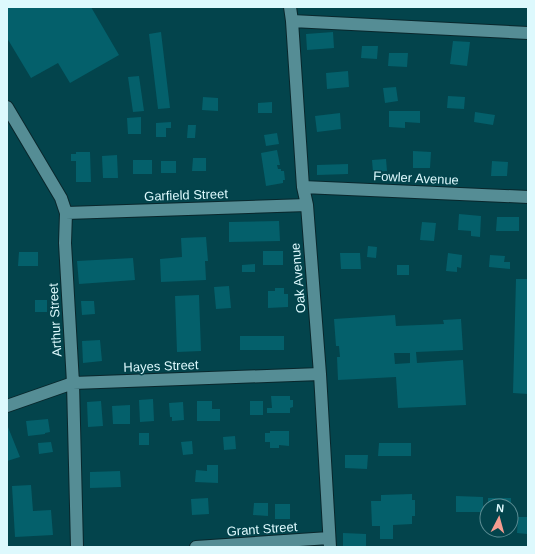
<svg xmlns="http://www.w3.org/2000/svg" width="535" height="554" viewBox="0 0 535 554" font-family="Helvetica,sans-serif">
  <style>
    .building { fill: #04606b; fill-rule: evenodd }
    .lines { fill: none; stroke-linecap: round; stroke-linejoin: round }
    .minor-casing { stroke: #09272c; stroke-width: 14 }
    .minor { stroke: #558d95; stroke-width: 12 }
    .labels { text-anchor: middle; dominant-baseline: central; stroke-width: 3; stroke-linejoin: round; paint-order: stroke }
    .street-label { font-size: 13px; fill: #ddf9fd; stroke: #03444c }
  </style>
  <rect width="100%" height="100%" fill="#03444c"/>
  <path class="building" d="M7,7H91L119,55L70,83L58,63L31,78L7,38Z
    M161,32L170,108L158,109L149,34Z
    M333,32L334,48L307,50L306,34Z
    M453,41L470,42L467,66L450,64Z
    M362,46H378L377,59L361,58Z
    M389,53H408L407,67L388,66Z
    M348,71L349,87L327,89L326,73Z
    M139,76L144,111L133,112L128,77Z
    M396,87L398,101L385,103L383,88Z
    M448,96L465,97L464,109L447,108Z
    M203,97L218,98V111L202,110Z
    M272,102V113H258V103Z
    M389,111H420V123L405,122V128L389,127Z
    M475,112L495,115L493,125L474,122Z
    M340,113L341,129L317,132L315,116Z
    M141,117V134H128L127,118Z
    M171,122V128H166V137H156V123Z
    M188,125H196L195,138H187Z
    M277,133L279,144L266,146L264,135Z
    M277,150L280,165H277L278,169H281V171H284L285,180H283V183L266,186L261,153Z
    M413,151L431,152L430,168H413Z
    M76,152H90L91,182H76V161H71V154H76Z
    M117,155L118,178H103L102,156Z
    M193,158H206V171H192Z
    M386,159L387,171L373,172L372,160Z
    M133,160H152V174H133Z
    M161,161H176V173H161Z
    M492,161L508,162L507,176H491Z
    M348,164V174L317,175V165Z
    M459,214L481,216L480,237L471,236V231L458,230Z
    M497,217H519V231H496Z
    M279,221L280,241L229,242V222Z
    M422,222L436,223L434,241L420,240Z
    M206,237L208,261H205L206,280L161,282L160,259L182,257L181,238Z
    M368,246L377,247L376,258L367,257Z
    M263,251H283V265H263Z
    M19,252H38V266H18Z
    M340,253H360L361,269H341Z
    M448,253L462,255L461,268L457,267V272L446,271Z
    M490,255L505,256L504,262H510V269L489,267Z
    M133,258L135,280L79,284L77,261Z
    M255,264V272H242V265Z
    M397,265H409V275H397Z
    M516,279H528V394L513,393Z
    M229,286L231,308L216,309L214,287Z
    M275,288H284V294H288V307L268,308V291H275Z
    M199,295L201,351L177,352L175,296Z
    M35,300H47V312H35Z
    M81,301H94L95,314L82,315Z
    M395,315L396,326L444,324L443,320L461,319L463,350L416,352L417,363L463,360L466,405L398,408L396,377L338,380L337,357H340L339,346H336L334,319ZM394,353H410V363L395,364Z
    M240,336H284V350H240Z
    M100,340L102,361L83,363L82,341Z
    M271,396H290V400H293V407L290,408V413H267V408H272Z
    M153,399L154,421L140,422L139,400Z
    M101,401L103,426L88,427L87,402Z
    M197,401H212V409H220V421H197Z
    M250,401H263V415H250Z
    M183,402L184,420L172,421V417H170L169,403Z
    M130,405V424H113L112,406Z
    M48,419L50,432L45,433V434L28,436L26,421Z
    M7,427H8L20,457L7,461Z
    M270,431H289V446L279,445V448H270V442H265V433H270Z
    M139,433H149V445H139Z
    M235,436L236,449L224,450L223,437Z
    M192,441L193,454L183,455L181,442Z
    M51,442L53,452L39,454L38,443Z
    M379,443H411V456H378Z
    M345,455H368L367,469L345,468Z
    M207,465H218V483L195,482L196,470L207,471Z
    M120,471L121,487L90,488V472Z
    M31,485L33,511L51,510L53,535L15,537L12,486Z
    M412,494V500H415V516H412V524L393,525V539H380V526H372L371,501H381V495Z
    M456,496L483,497V512H456Z
    M208,498L209,514L192,515L191,499Z
    M488,498H511V506H488Z
    M254,503H268V516L253,515Z
    M275,504H290V519H275Z
    M518,517H527V534L517,533Z
    M343,533L366,534V547H343Z"/>
  <g class="lines">
    <defs>
      <path id="minor" d="M290,7L292,21L303,187L307,205L320,374L330,547
        M292,21L528,33
        M7,107L61,198L66,213L65,243L73,383L77,547
        M303,187L528,197
        M66,213L307,205
        M7,406L73,383L320,374
        M196,547L329,538"/>
    </defs>
    <use href="#minor" class="minor-casing"/>
    <use href="#minor" class="minor"/>
  </g>
  <g class="labels">
    <g class="street-label">
      <text transform="translate(416 178) rotate(3)">Fowler Avenue</text>
      <text transform="translate(186 195) rotate(-2)">Garfield Street</text>
      <text transform="translate(298 278) rotate(-95)">Oak Avenue</text>
      <text transform="translate(55 320) rotate(-93)">Arthur Street</text>
      <text transform="translate(161 366) rotate(-2)">Hayes Street</text>
      <text transform="translate(262 529) rotate(-4)">Grant Street</text>
    </g>
  </g>
  <rect width="535" height="554" fill="none" stroke="#ddf9fd" stroke-width="16"/>
  <g transform="translate(499 518) rotate(6)"><circle r="19" fill="#03444c" stroke="#5a8c93"/>
  <path d="M0-3L7 15L0 10L-7 15Z" fill="#f59c90"/>
  <text y="-6" font-size="11" font-weight="bold" text-anchor="middle" fill="#ddf9fd">N</text>
  </g>
</svg>
